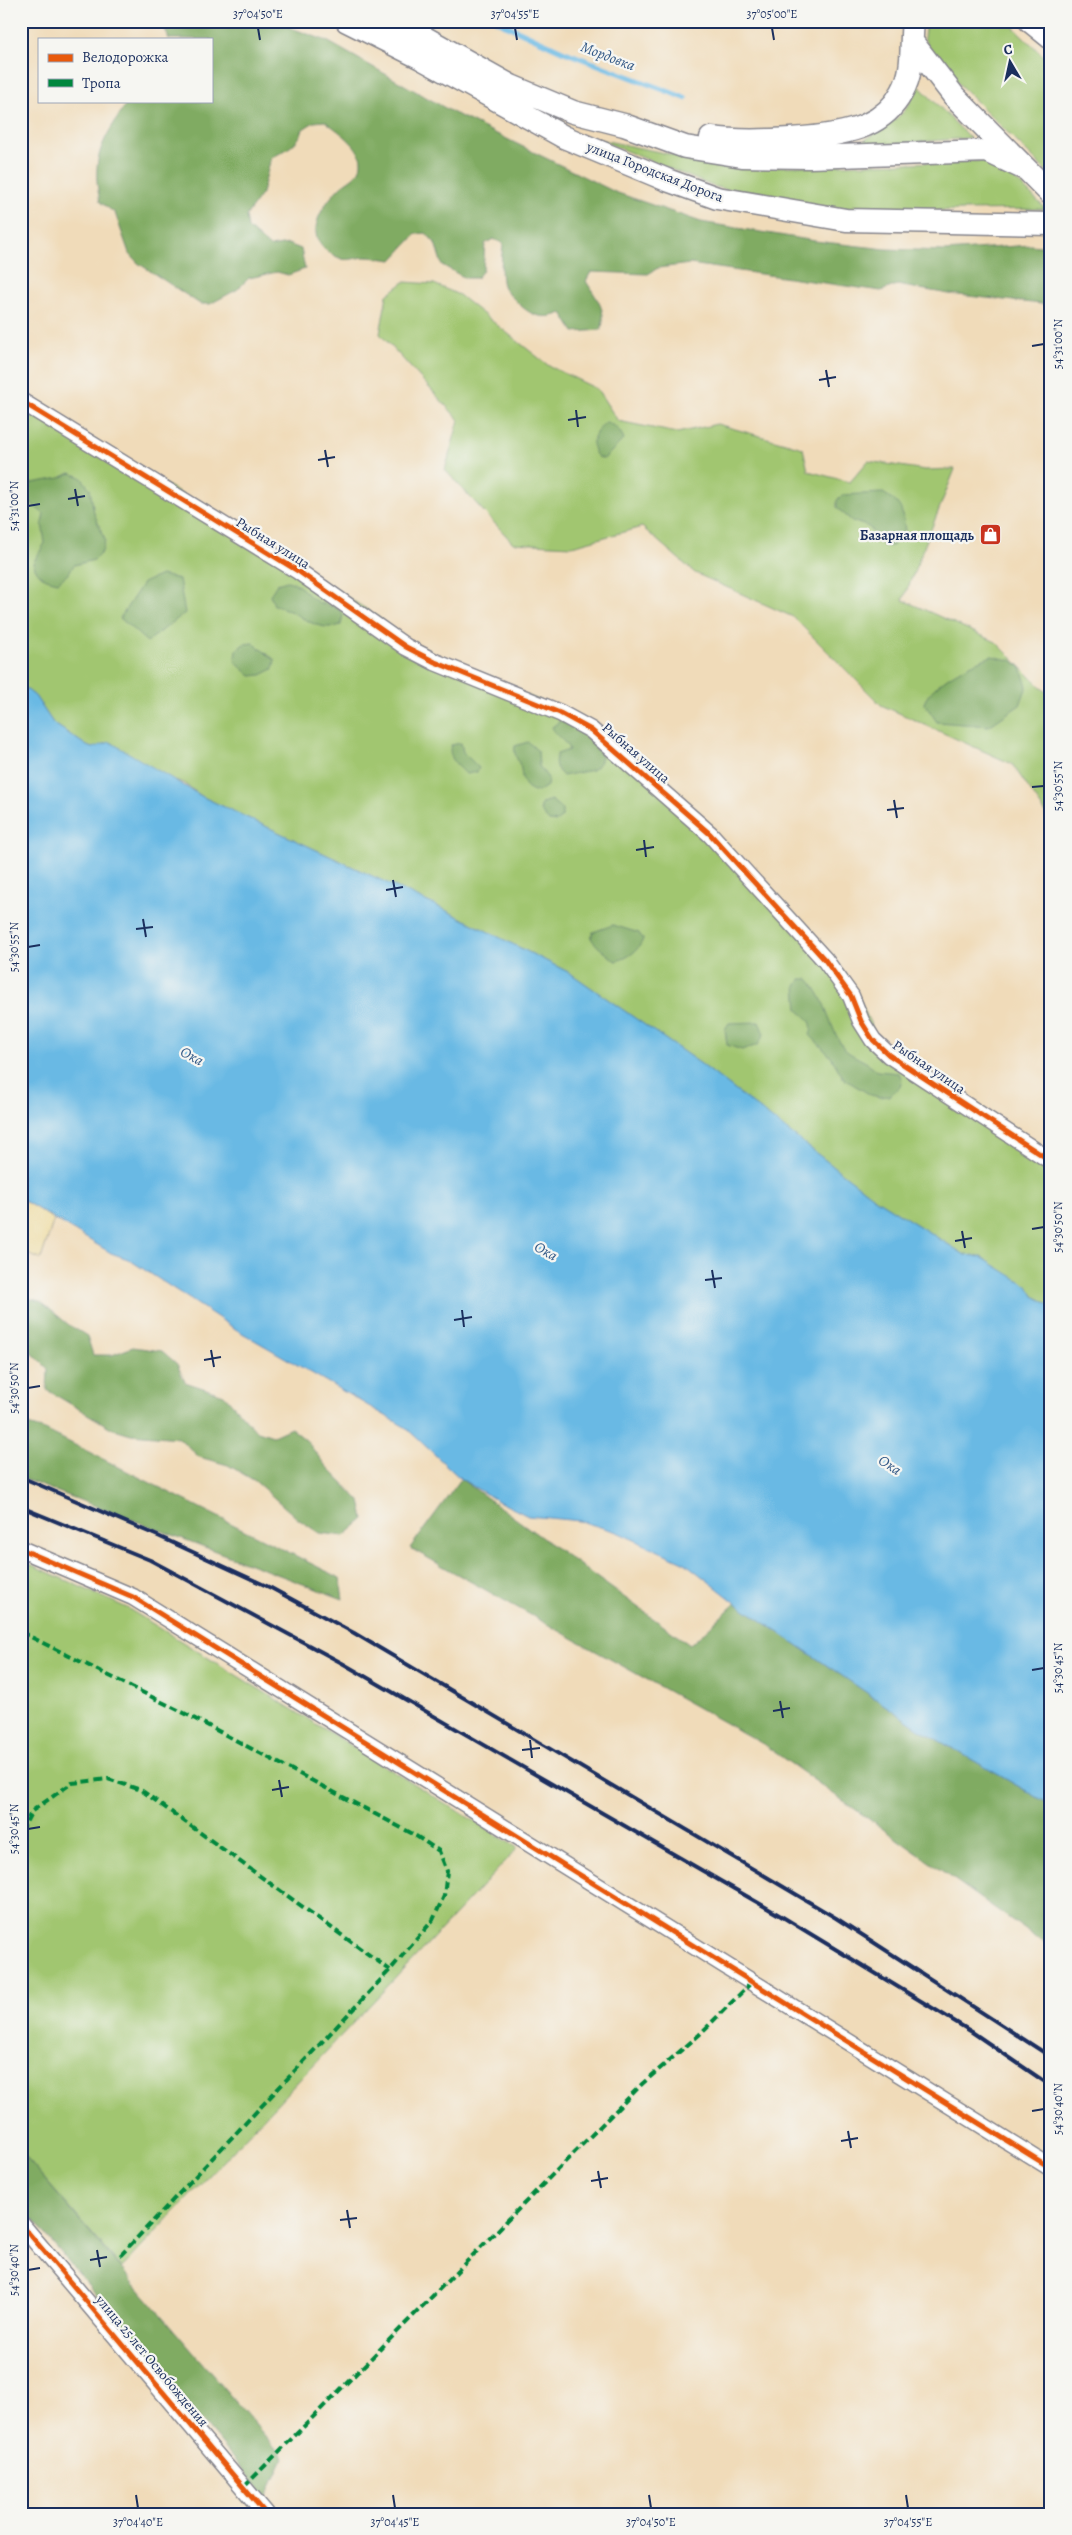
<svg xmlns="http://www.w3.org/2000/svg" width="1072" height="2535" viewBox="0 0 1072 2535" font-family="Alegreya,serif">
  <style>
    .green { fill: #a1c670; stroke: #5e7a67 }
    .forest { fill: #80ab62; stroke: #4e6d60 }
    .sand { fill: #eeda9e; stroke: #84847e }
    .water { fill: #69b9e4; stroke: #4274a1 }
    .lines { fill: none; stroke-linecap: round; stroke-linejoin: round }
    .stream { stroke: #69b9e4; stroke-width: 5.5 }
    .minor-casing { stroke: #86858c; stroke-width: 19 }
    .secondary-casing { stroke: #86858c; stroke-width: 25 }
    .minor { stroke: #fff; stroke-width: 16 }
    .secondary { stroke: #fff; stroke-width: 22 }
    .rail { stroke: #1b2f5e; stroke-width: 4 }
    .quiet { stroke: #00873e; stroke-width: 4; stroke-dasharray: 8 4; stroke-linecap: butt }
    .cycleway-casing { stroke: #f6f6f2; stroke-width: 8 }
    .cycleway { stroke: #e8590c; stroke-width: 5 }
    .ticks { fill: none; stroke: #1b2f5e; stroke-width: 2 }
    .labels { text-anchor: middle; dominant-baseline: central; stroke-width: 4.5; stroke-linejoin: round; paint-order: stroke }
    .street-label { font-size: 14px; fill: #1b2f5e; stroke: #f6f6f2 }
    .poi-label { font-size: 14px; font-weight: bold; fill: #1b2f5e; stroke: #f6f6f2; text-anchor: end }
    .water-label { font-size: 15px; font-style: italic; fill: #325886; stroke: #f6f6f2 }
    .neatline { fill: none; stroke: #1b2f5e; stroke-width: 2 }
    .ticks-label { font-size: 12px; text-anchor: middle; fill: #1b2f5e }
  </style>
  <rect width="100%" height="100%" fill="#f6f6f2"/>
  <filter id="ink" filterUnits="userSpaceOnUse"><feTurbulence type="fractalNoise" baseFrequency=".02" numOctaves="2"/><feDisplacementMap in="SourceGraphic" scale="10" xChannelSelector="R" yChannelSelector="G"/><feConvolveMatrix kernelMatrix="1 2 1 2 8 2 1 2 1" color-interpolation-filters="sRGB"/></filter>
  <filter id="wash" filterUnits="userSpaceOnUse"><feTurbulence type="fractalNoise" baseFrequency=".0096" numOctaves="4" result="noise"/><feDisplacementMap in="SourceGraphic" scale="20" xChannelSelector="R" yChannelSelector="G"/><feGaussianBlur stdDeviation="1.12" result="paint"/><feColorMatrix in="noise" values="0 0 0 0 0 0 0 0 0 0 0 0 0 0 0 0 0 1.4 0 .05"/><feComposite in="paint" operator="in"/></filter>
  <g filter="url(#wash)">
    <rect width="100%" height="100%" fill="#f0dbb9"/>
    <path class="green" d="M926,21H1007L1051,63V176L931,56L924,37Z
      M916,83L970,138L853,147C872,135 895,124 908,106C912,100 913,90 916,83Z
      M597,139L722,165L758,167L981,161C1008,168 1026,191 1046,209L885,211L796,205L712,186Z
      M404,282L434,284L459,295L549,366L597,389L618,421L677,433L717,424L803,448L808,471L850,482L868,461L925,470L955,469L903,600L996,642L1051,697V839L1045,812L1012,764L881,705L793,617L695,573L642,527L572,546L513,543L445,470L459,420L380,334L387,295Z
      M21,396L299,566L377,616L404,639L435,655L595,725L844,972L857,994L876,1036L892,1049L1051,1153V1306L1034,1296L1027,1286L981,1257L965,1255L873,1197L701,1064L570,973L445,910L203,797L183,783L87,746L53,723L35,696L21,685Z
      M21,1560L127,1608L518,1848L122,2268L21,2152Z"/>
    <path class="forest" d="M151,21H272L327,41L454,113L615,192L701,222L815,241L886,249L945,251L1031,245L1051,247V305L949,294L897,285L881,291L690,264L658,268L648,274L591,272L586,281C596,298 608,310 601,330L574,332L562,313C542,321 529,315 515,300C509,294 503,290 502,281C500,269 502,255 503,243L493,239L485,244L483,270L477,278H465L442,265L435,243L426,233L416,234L392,260C383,259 374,257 365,257C358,257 349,261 342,259C300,243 316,213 339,188C347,180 361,176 361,163C362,146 336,130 325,121L314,122L303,129C298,145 286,150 271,158L262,193L246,216L248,228L270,247L288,244L301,249L305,269L288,275L277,272L249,278L238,289L210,304H200L138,263L129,253L115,213L100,202C90,154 104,140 128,101H211V39H169L165,29Z
      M606,422C615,425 620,430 624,439L604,459L598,457C587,445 595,431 606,422Z
      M70,473L81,477L90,489L94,513L105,540L102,552L94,560L74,565L68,574L58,582C44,579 38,577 33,563L45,543L42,523L44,514L34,506L26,494L27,484L60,478Z
      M883,493C903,505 902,509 905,531L892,546H883L869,527L852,521L837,508V500L842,495Z
      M161,575L179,579L185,613L147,642L120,618L143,583Z
      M287,581C300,583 305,593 316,601C326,608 333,602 343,614L341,625C315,634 299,611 274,605L270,595L277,584Z
      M253,643L275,660L273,669L261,675L251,676L235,662L236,650L244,644Z
      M992,656L1013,661L1021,668L1027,686L1020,705L989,726L937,722L924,703C932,682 971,663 992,656Z
      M560,721L581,726L601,756L599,764L592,770L563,776C556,769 553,764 557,754L569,750C566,740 555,737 552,727Z
      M528,742L538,751L539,766L548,778L547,786L538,792C524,789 522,781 521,769C519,760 513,756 515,746Z
      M461,743L463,752L479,768L477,772L466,774C458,766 447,757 451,745Z
      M551,800L562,809V817L556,822L549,821L540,811L542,803Z
      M613,925L639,933L643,939C639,951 627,959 615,961C607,953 596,947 591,938L593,932Z
      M801,979H808C828,1001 828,1025 843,1047C850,1057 868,1060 877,1071L899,1073L902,1080L900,1087L889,1096L879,1097L871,1095L844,1079L831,1057L810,1035C815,1022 807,1018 798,1010L796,986Z
      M759,1022L764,1034L758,1045L742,1050L727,1045L725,1029L729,1023Z
      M21,1297L40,1301L69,1325L87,1336L93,1355H112L133,1347L162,1351L177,1364L185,1382L224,1395L255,1430L273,1436L291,1428L306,1440L325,1465L360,1501L364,1519L344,1536L319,1533L298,1519L255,1481L228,1465L199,1457L179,1438L131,1434L111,1428L47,1390L48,1369L32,1353L21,1350Z
      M21,1423L45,1430L340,1578L343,1599L21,1478Z
      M461,1479L690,1645L736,1603L924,1732L1051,1805V1948L763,1744L410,1548Z
      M21,2152L284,2458L266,2497L21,2205Z"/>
    <path class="sand" d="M21,1199L54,1219L41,1259L21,1252Z"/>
    <path class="water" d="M21,685L35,696L53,723L87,746L92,748L110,742L203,797L445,910L570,973L701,1064L873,1197L965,1255L981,1257L1028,1286L1034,1296L1051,1306V1805L924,1732L736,1603L685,1563L617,1532L580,1521L528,1516L496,1500L461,1479L405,1427L237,1330L128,1259L111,1253L21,1199Z"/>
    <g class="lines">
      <path class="stream" d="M497,21L562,51L685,98"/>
    </g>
  </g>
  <g filter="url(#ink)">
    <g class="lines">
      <defs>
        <path id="minor" d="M21,401L298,571L406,647L435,662L560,713L591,730L710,834L825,960L851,996L861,1021L873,1040L889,1055L1051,1161
          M21,1549L133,1597L1051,2168
          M21,2224L266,2514"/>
        <path id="secondary" d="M347,21L421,58L564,137L667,180L717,198L846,220L1051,224
          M395,21L511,86L573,112L624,125L685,147L742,156L809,157L987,151L1023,168
          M1030,21L1051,38
          M913,43L954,96L1051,194
          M711,138C747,143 834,140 866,125C882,118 894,107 902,92C915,69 910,46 913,21"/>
      </defs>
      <use href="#minor" class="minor-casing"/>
      <use href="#secondary" class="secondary-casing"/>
      <use href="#minor" class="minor"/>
      <use href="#secondary" class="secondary"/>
      <path class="rail" d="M21,1477L158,1536L271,1588L354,1633L836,1918L1051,2057
        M21,1507L150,1560L342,1663L781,1916L972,2032L1051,2086"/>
      <path class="quiet" d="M21,1632L184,1713L413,1834L439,1851L447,1871L444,1896L433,1920L390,1970L120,2256
        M21,1832L32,1811L72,1783L108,1779L141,1790L390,1970
        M244,2487L642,2084L699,2035L753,1981"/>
      <defs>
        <path id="cycleway" d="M21,401L298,571L406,647L435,662L560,713L591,730L710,834L825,960L851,996L861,1021L873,1040L889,1055L1051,1161
          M21,1549L133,1597L1051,2168
          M21,2224L266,2514"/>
      </defs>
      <use href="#cycleway" class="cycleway-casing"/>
      <use href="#cycleway" class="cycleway"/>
    </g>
  </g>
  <path class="ticks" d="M258,28L260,40M515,28L517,40M772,28L774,40M1032,346L1044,344M826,370L829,387M819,380L836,377M576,410L578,427M568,420L586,417M325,450L328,467M318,460L335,457M75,489L78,506M68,499L85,496M28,506L40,504M1032,787L1044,786M894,800L897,818M887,810L904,808M644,840L646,857M636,850L654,847M393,880L396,897M386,890L403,887M143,919L146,937M136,929L153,927M28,947L40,945M1032,1229L1044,1227M962,1231L965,1248M955,1241L972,1238M712,1270L715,1288M705,1280L722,1278M462,1310L464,1327M454,1320L472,1317M211,1350L214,1367M204,1360L221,1357M28,1388L40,1386M1032,1670L1044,1668M780,1701L783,1718M773,1711L790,1708M530,1740L532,1758M522,1750L540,1748M279,1780L282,1797M272,1790L289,1787M28,1829L40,1827M1032,2111L1044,2109M848,2131L851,2148M841,2141L858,2138M598,2171L601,2188M591,2181L608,2178M347,2210L350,2228M340,2220L357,2218M97,2250L100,2267M90,2260L107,2257M28,2270L40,2268M136,2495L138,2508M393,2495L395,2508M649,2495L651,2508M906,2495L908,2508"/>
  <defs>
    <symbol id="shop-square" viewBox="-11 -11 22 22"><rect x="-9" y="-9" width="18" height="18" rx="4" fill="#c8321e" stroke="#f6f6f2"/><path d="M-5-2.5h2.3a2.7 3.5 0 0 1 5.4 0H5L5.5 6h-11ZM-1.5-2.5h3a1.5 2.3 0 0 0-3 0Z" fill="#fff"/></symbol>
  </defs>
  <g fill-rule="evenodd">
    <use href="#shop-square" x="978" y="522" width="25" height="25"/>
  </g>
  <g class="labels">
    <g class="street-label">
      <text transform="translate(655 172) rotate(21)">улица Городская Дорога</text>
      <text transform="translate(273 543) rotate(32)">Рыбная улица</text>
      <text transform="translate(636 753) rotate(41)">Рыбная улица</text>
      <text transform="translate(929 1067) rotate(34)">Рыбная улица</text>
      <text transform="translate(152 2361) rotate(50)">улица 25 лет Освобождения</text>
    </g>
    <g class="poi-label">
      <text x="974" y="535">Базарная площадь</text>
    </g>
    <g class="water-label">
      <text transform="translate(608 56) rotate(21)">Мордовка</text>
      <text transform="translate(192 1056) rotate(28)">Ока</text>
      <text transform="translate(546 1251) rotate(30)">Ока</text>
      <text transform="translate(890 1465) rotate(34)">Ока</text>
    </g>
  </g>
  <rect width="1072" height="2535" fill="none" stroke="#f6f6f2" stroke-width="55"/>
  <rect x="38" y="38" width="175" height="65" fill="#f6f6f2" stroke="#9ea6b7"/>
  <rect x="48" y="54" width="25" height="8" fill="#e8590c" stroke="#9ea6b7"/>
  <text x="82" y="62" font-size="15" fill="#1b2f5e">Велодорожка</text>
  <rect x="48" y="79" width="25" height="8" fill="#00873e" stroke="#9ea6b7"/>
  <text x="82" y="88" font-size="15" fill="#1b2f5e">Тропа</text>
  <g transform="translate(1010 62) rotate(351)" stroke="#f6f6f2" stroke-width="4" paint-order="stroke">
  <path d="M0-4L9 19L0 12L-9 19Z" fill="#1b2f5e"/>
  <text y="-8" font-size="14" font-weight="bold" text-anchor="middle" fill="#1b2f5e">С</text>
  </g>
  <rect x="28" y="28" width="1016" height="2480" class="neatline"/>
  <g class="ticks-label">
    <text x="258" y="18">37°04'50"E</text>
    <text x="515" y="18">37°04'55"E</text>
    <text x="772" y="18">37°05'00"E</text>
    <text transform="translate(1058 344) rotate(-90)" y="4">54°31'00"N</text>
    <text transform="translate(14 506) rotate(-90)" y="4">54°31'00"N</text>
    <text transform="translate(1058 786) rotate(-90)" y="4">54°30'55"N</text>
    <text transform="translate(14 947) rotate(-90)" y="4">54°30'55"N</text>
    <text transform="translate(1058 1227) rotate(-90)" y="4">54°30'50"N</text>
    <text transform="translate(14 1388) rotate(-90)" y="4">54°30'50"N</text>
    <text transform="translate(1058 1668) rotate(-90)" y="4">54°30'45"N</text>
    <text transform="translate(14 1829) rotate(-90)" y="4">54°30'45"N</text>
    <text transform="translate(1058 2109) rotate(-90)" y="4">54°30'40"N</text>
    <text transform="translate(14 2270) rotate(-90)" y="4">54°30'40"N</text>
    <text x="138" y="2526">37°04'40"E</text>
    <text x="395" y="2526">37°04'45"E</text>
    <text x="651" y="2526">37°04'50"E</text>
    <text x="908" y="2526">37°04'55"E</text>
  </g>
</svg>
